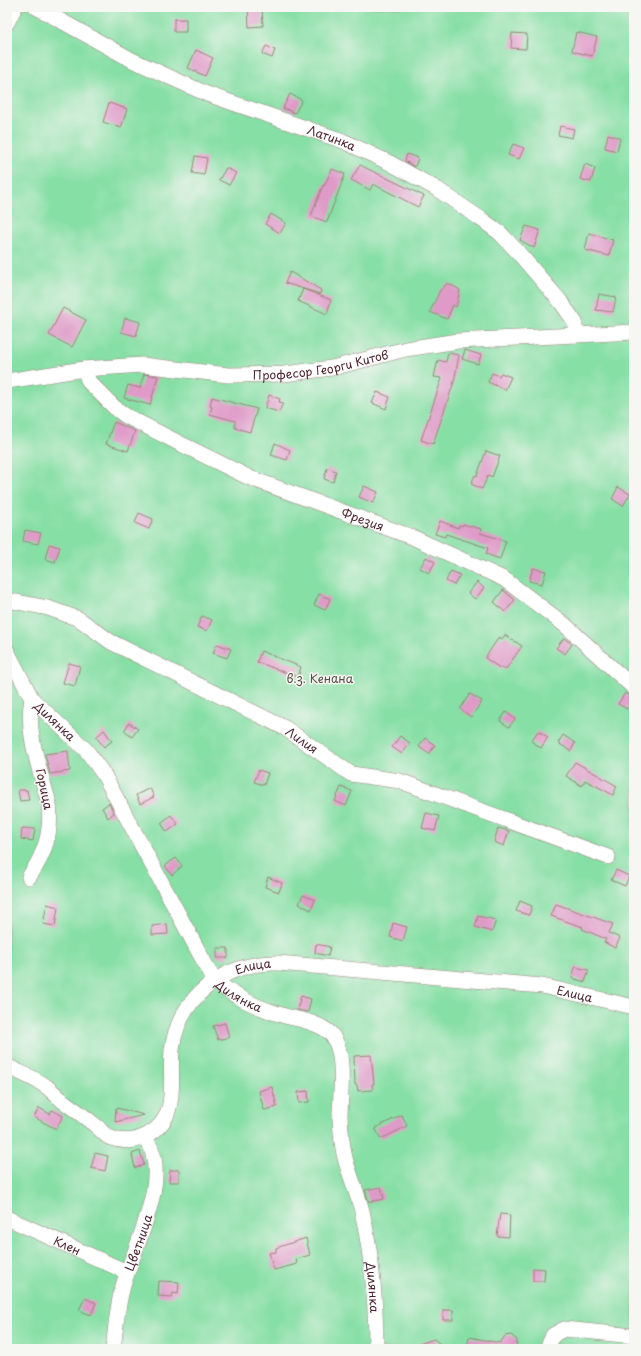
<svg xmlns="http://www.w3.org/2000/svg" width="641" height="1356" viewBox="0 0 641 1356" font-family="'Playpen Sans',sans-serif">
  <style>
    .green { fill: #86dfa4; stroke: #687f68 }
    .building { fill: #df9ac8 }
    .lines { fill: none; stroke-linecap: round; stroke-linejoin: round }
    .minor-casing { stroke: #9a827a; stroke-width: 16 }
    .minor { stroke: #fff; stroke-width: 15 }
    .labels { text-anchor: middle; dominant-baseline: central; stroke-width: 3; stroke-linejoin: round; paint-order: stroke }
    .street-label { font-size: 12px; fill: #4a1f2b; stroke: #f6f6f2 }
    .park-label { font-size: 12px; fill: #594f49; stroke: #f6f6f2 }
  </style>
  <rect width="100%" height="100%" fill="#f6f6f2"/>
  <filter id="ink" filterUnits="userSpaceOnUse"><feTurbulence type="fractalNoise" baseFrequency=".025" numOctaves="2"/><feDisplacementMap in="SourceGraphic" scale="8" xChannelSelector="R" yChannelSelector="G"/><feConvolveMatrix kernelMatrix="1 2 1 2 8 2 1 2 1" color-interpolation-filters="sRGB"/></filter>
  <filter id="wash" filterUnits="userSpaceOnUse"><feTurbulence type="fractalNoise" baseFrequency=".012" numOctaves="4" result="noise"/><feDisplacementMap in="SourceGraphic" scale="16" xChannelSelector="R" yChannelSelector="G"/><feGaussianBlur stdDeviation="0.9" result="paint"/><feColorMatrix in="noise" values="0 0 0 0 0 0 0 0 0 0 0 0 0 0 0 0 0 1.4 0 .05"/><feComposite in="paint" operator="in"/></filter>
  <g filter="url(#wash)">
    <rect width="100%" height="100%" fill="#eae6ca"/>
    <path class="green" d="M7,7H634V1349H7Z"/>
    <g id="blocks">
      <path class="building" d="M248,7H262L263,26L249,27Z
        M174,19H186V32H174Z
        M576,32L597,37L592,56L572,51Z
        M512,33L527,34L526,49L511,48Z
        M266,46L275,50L272,58L262,54Z
        M196,50L213,58L205,76L188,68Z
        M290,94L302,100L295,113L283,108Z
        M109,103L127,109L121,128L103,122Z
        M560,126L574,129L572,138L558,135Z
        M608,134L620,138L617,151L605,148Z
        M513,144L524,148L519,159L508,155Z
        M407,154L418,158L415,167L405,161Z
        M195,156L207,158L204,175L192,173Z
        M585,164L595,168L591,182L580,179Z
        M360,165L424,196L418,207L373,184L370,190L351,180Z
        M226,168L236,173L229,185L219,180Z
        M332,169L345,174L327,222L311,216L323,185L324,186Z
        M271,214L286,223L280,233L265,224Z
        M526,226L540,230L534,248L520,240Z
        M589,233L613,240L609,256L585,250Z
        M290,272L321,290L320,294L285,283Z
        M448,283L460,290L456,307L453,305L447,319L430,312L440,290Z
        M303,289L331,300L327,314L298,301Z
        M599,294L616,297L613,312L596,310Z
        M63,308L86,320L72,347L49,335Z
        M125,318L140,322L136,336L121,332Z
        M465,350L481,355L478,364L462,359Z
        M448,353L459,355L454,382L433,444L421,440L442,378L434,377L438,360L446,362Z
        M492,373L499,376L501,373L511,377L505,390L488,382Z
        M144,374L158,376L150,405L124,398L128,385L140,388Z
        M377,392L390,397L386,409L372,403Z
        M269,395L280,399L279,402L283,403L279,412L265,408Z
        M212,397L257,409L250,432L235,428V421L210,414L212,407L210,406Z
        M114,422L135,431L128,451L106,444Z
        M275,443L290,450L287,460L271,455Z
        M486,451L500,456L492,477L488,475L482,489L471,484L475,475L477,476Z
        M327,468L336,471L333,482L324,479Z
        M364,486L378,492L373,503L359,497Z
        M618,487L630,494L623,506L612,499Z
        M139,513L153,519L149,529L135,523Z
        M440,521L458,528L459,525L462,526L463,524L481,529L480,533L506,541L500,559L486,554L488,548L446,534L445,537L435,534Z
        M25,530L41,533L38,544L23,541Z
        M49,544L60,547L55,562L45,559Z
        M426,557L435,562L429,573L420,568Z
        M533,568L546,571L542,584L529,581Z
        M451,571L460,575L454,585L446,581Z
        M477,582L484,588L475,599L468,593Z
        M503,590L515,600L505,612L494,602Z
        M319,594L330,599L325,610L314,605Z
        M202,616L212,620L207,631L197,627Z
        M505,635L522,646L506,669L502,667L501,669L485,658L499,637L502,639Z
        M564,638L572,644L565,654L556,648Z
        M217,644L231,649L227,658L213,653Z
        M261,651L301,667L298,677L257,662Z
        M69,663L80,666L75,686L63,683Z
        M625,693L634,699L627,709L618,704Z
        M470,694L482,701L471,717L460,709Z
        M506,712L515,719L509,727L500,721Z
        M129,723L138,729L132,737L124,731Z
        M104,730L112,741L104,747L96,737Z
        M538,731L548,737L541,748L531,741Z
        M563,735L575,743L571,751L558,743Z
        M400,736L410,743L402,754L392,747Z
        M425,738L435,745L429,754L419,747Z
        M68,751L70,771L50,774L45,754Z
        M575,762L617,786L613,795L585,780L582,786L566,776Z
        M259,770L268,773L264,785L254,782Z
        M341,787L352,791L346,806L335,801Z
        M150,788L154,797L140,804L136,795Z
        M18,790H27L29,800L20,801Z
        M109,803L114,813L108,818L102,808Z
        M426,813L439,816L435,831L422,828Z
        M171,815L178,824L167,832L161,823Z
        M22,828L35,829L33,841L21,839Z
        M498,828L509,831L504,846L494,842Z
        M176,858L182,866L172,875L165,866Z
        M616,870L629,876L625,886L611,880Z
        M268,877L282,883L279,892L265,887Z
        M303,895L315,900L311,910L299,904Z
        M520,901L532,906L529,915L516,911Z
        M47,904L58,907L55,926L43,924Z
        M556,904L613,924L609,933L620,938L615,948L604,942L606,939L582,929L583,927L551,916Z
        M478,916L496,920L492,932L475,927Z
        M393,923L407,927L403,941L390,937Z
        M167,924L168,934L152,935V926Z
        M316,944L330,947L328,956L315,953Z
        M217,948H228V958H217Z
        M575,967L589,970L585,982L572,978Z
        M301,996L311,999L308,1012L297,1010Z
        M225,1023L229,1037L218,1040L213,1026Z
        M371,1055L374,1084H372L373,1090L358,1091L357,1085H355L354,1056Z
        M272,1087L277,1107L264,1110L259,1091Z
        M308,1091L309,1102L299,1103L298,1092Z
        M39,1108L50,1114L52,1110L63,1116L56,1129L34,1117Z
        M116,1108L125,1110L144,1115L115,1122Z
        M402,1115L407,1126L381,1139L375,1128Z
        M140,1151L144,1165L135,1168L132,1154Z
        M95,1153L108,1156L105,1171L91,1168Z
        M170,1170H179V1182H169Z
        M381,1187L384,1199L369,1202L365,1190Z
        M500,1214L510,1215L509,1237L497,1236Z
        M306,1238L310,1255L296,1259L297,1264L274,1270L269,1253L276,1252V1248Z
        M533,1268L545,1269L544,1281H533Z
        M159,1281L179,1282L178,1294L173,1293L172,1297L158,1296Z
        M85,1298L96,1303L91,1315L79,1310Z
        M443,1310H453V1320H443Z
        M511,1335L517,1340L516,1349H467L469,1337L500,1343L505,1336Z
        M434,1339L446,1349H411L410,1347Z"/>
    </g>
  </g>
  <g filter="url(#ink)">
    <use href="#blocks" fill-opacity="0" stroke="#9a827a" stroke-width="1"/>
    <g class="lines">
      <defs>
        <g id="minor">
          <path id="s1" d="M36,7L132,60L207,94L343,141L390,163L437,189L481,219L500,233L516,250L560,301L575,322V335"/>
          <path d="M7,23L15,7"/>
          <path id="s2" d="M84,369L89,382L114,407L126,416L177,442L250,478L412,537L504,579L565,625L634,688"/>
          <path id="s3" d="M7,381L84,369L142,365L228,375L284,374L332,368L406,349L458,341L634,332"/>
          <path id="s4" d="M7,600L48,608L79,619L111,642L285,728L351,774L400,781L608,857"/>
          <path id="s5" d="M7,651L32,699L87,751L104,775L210,973C224,994 261,1009 285,1016C300,1020 318,1022 330,1033C347,1050 340,1094 340,1117C341,1134 342,1150 347,1165C352,1181 358,1195 362,1211C372,1256 376,1303 376,1349"/>
          <path d="M29,877C45,854 52,832 49,804C41,772 25,732 32,699"/>
          <path id="s6" d="M7,1066C20,1073 35,1078 47,1087C53,1092 58,1097 63,1101C74,1109 85,1117 95,1125C101,1129 104,1136 111,1138C135,1147 163,1132 169,1108C174,1089 170,1069 172,1050C178,997 226,961 278,963L542,986L634,1007"/>
          <path id="s7" d="M7,1218L127,1272"/>
          <path id="s8" d="M113,1349C116,1328 117,1306 123,1286C133,1250 176,1168 143,1137"/>
          <path d="M547,1349L553,1335L564,1329L634,1336"/>
        </g>
      </defs>
      <use href="#minor" class="minor-casing"/>
      <use href="#minor" class="minor"/>
    </g>
  </g>
  <g class="labels">
    <g class="street-label">
      <text stroke="none"><textPath href="#s1" startOffset="324">Латинка</textPath></text>
      <text stroke="none"><textPath href="#s3" startOffset="316">Професор Георги Китов</textPath></text>
      <text stroke="none"><textPath href="#s2" startOffset="323">Фрезия</textPath></text>
      <text stroke="none"><textPath href="#s5" startOffset="86">Дилянка</textPath></text>
      <text stroke="none"><textPath href="#s4" startOffset="329">Лилия</textPath></text>
      <text transform="translate(45 789) rotate(78)">Горица</text>
      <text stroke="none"><textPath href="#s6" startOffset="384">Елица</textPath></text>
      <text stroke="none"><textPath href="#s6" startOffset="708">Елица</textPath></text>
      <text stroke="none"><textPath href="#s5" startOffset="421">Дилянка</textPath></text>
      <text stroke="none"><textPath href="#s8" startOffset="110">Цветница</textPath></text>
      <text stroke="none"><textPath href="#s7" startOffset="66">Клен</textPath></text>
      <text stroke="none"><textPath href="#s5" startOffset="781">Дилянка</textPath></text>
    </g>
    <g class="park-label">
      <text x="320" y="678">в.з. Кенана</text>
    </g>
  </g>
  <rect width="641" height="1356" fill="none" stroke="#f6f6f2" stroke-width="24"/>
</svg>
